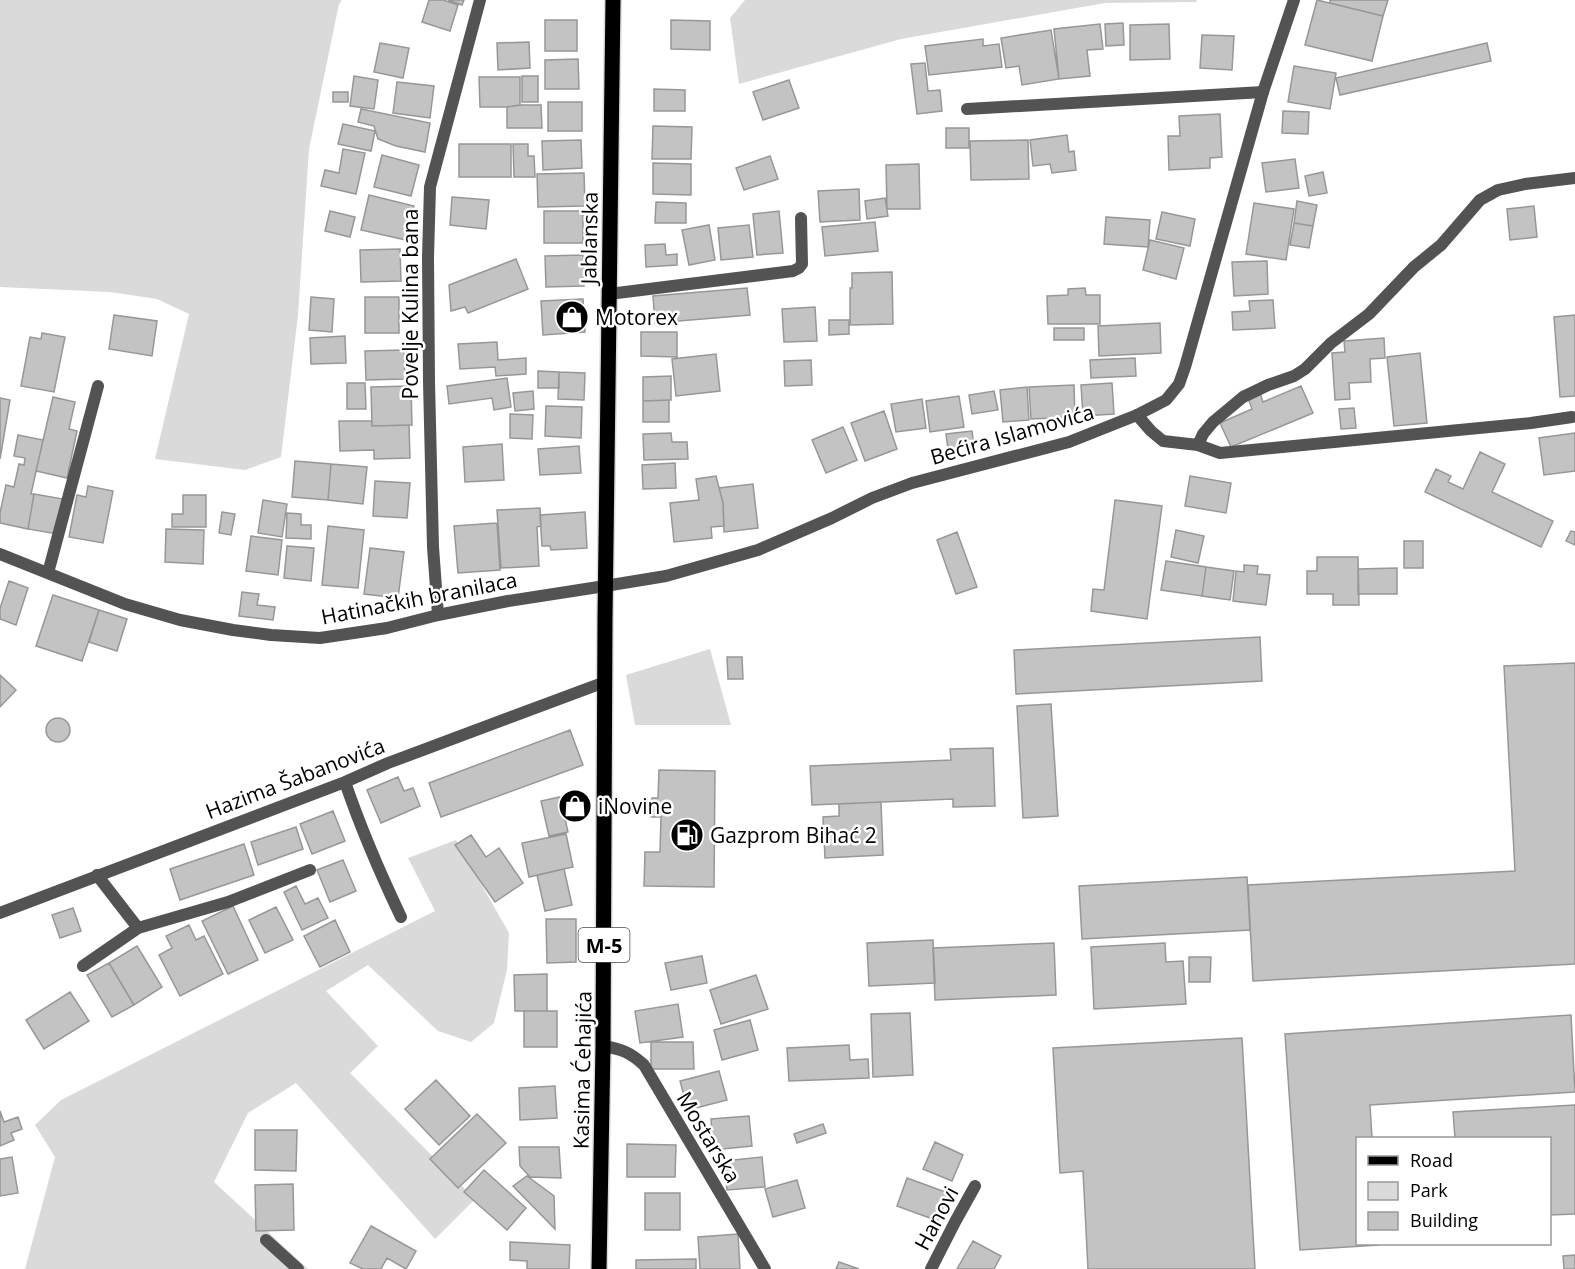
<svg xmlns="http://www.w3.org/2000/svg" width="1575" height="1269" viewBox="0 0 1575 1269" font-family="'Open Sans',sans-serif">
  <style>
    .green { fill: #dadada }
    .building { fill: #c3c3c3; stroke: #979797; stroke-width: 1.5 }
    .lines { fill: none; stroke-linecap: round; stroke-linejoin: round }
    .primary-casing { stroke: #dbdbdb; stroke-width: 18 }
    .minor { stroke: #535353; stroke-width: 12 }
    .tertiary { stroke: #535353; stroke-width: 12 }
    .primary { stroke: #000; stroke-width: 15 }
    .labels { text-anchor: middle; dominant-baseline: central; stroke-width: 5; stroke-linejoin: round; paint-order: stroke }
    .shield { fill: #fff; stroke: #4c4c4c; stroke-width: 1.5 }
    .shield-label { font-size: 20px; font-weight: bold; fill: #000 }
    .street-label { font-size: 21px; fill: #000; stroke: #fff }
    .poi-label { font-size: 21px; fill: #000; stroke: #fff; text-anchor: start }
  </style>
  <rect width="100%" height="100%" fill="#fff"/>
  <path class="green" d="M0,0H342L339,4L309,149L298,315L281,457L245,470L155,459L189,314L157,299L110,292L0,287Z
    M745,0H1197L1196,2L1105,3L901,39L739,84L730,18Z
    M710,649L731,725H635L626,675Z
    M456,840L509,933L507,970L494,1023L471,1042L438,1031L368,965L326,991L378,1046L350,1073L475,1199L435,1239L296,1083L248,1113L214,1182L308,1269H25L55,1157L35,1125L61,1100L435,911L408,858Z"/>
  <path class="building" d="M429,0H443L458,5L450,31L422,22Z
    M448,0H464L462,5Z
    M1317,0L1383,16L1372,61L1305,45Z
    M1330,0H1388L1383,16L1330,3Z
    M545,20H577V51H545Z
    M671,20L710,21V50L671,49Z
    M1123,23L1124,45L1106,46L1105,24Z
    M1100,24L1103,49L1087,50L1090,76L1059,79L1054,29Z
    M1169,24L1170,59L1130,60V25Z
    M1051,30L1059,79L1022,85L1019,66L1006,68L1001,38Z
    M1202,35L1234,36L1232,70L1200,68Z
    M983,39V46L999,44L1002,67L929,75L925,46Z
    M529,42L530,68L498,70L497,43Z
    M380,43L409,48L403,78L374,72Z
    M1487,43L1491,61L1340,95L1336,78Z
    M578,59L579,89H545V60Z
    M925,63L928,91L940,90L942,111L917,114L911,64Z
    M1294,66L1336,73L1330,109L1288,102Z
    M354,76L378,80L374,109L350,106Z
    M522,76H538V102H522Z
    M479,77H520V105L507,107H480Z
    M789,80L799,108L763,120L753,92Z
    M397,82L434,86L430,118L393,113Z
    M654,89L685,90V111H654Z
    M333,92H348V102H333Z
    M548,102H582V131H548Z
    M520,105H541L542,128H507V107Z
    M361,109L430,123L425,152L396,146L378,139L374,126L358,122Z
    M1283,111L1309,112L1308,134L1282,133Z
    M1220,114L1222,157L1210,158V168L1169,170L1168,136H1180L1179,116Z
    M343,124L375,131L371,151L338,144Z
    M653,126L692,127L691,159H652Z
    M946,128H969V148H946Z
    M1067,135L1069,152L1074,151L1076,170L1052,173L1050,164L1033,166L1030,140Z
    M581,140L582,168L543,170L542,141Z
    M1028,140L1029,179L971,180L970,141Z
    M459,144H511V177H459Z
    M513,144H528V156H534L535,177H514Z
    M343,149L365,153L356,194L321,186L325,170L339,173Z
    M382,155L419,165L411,196L374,187Z
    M770,156L778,179L744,190L736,168Z
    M1295,159L1299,188L1266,192L1262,163Z
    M653,163L691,164V195L653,194Z
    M919,164L920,209H887L886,165Z
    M1323,172L1327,193L1309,196L1305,176Z
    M584,173L585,206L538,207L537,174Z
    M859,189L860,220L820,222L818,191Z
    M369,195L414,206L406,240L361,230Z
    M452,197L489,200L486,229L450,225Z
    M885,198L888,216L867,219L865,201Z
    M1297,201L1317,205L1313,226L1294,223Z
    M656,202L686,203V223H655Z
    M1254,203L1294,209L1286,260L1246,254Z
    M1534,206L1537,237L1510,240L1507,209Z
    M330,211L355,217L350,237L325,231Z
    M544,211H583V243H544Z
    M779,211L783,253L757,255L753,214Z
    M1162,212L1195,219L1190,246L1156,239Z
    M1106,217L1150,220L1148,247L1104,244Z
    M875,222L878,251L825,256L822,227Z
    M1294,223L1313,226L1309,248L1290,245Z
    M709,225L715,260L689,265L682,230Z
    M749,225L753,257L721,260L718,228Z
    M1150,240L1184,248L1176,279L1143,270Z
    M665,244L666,255L677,254V265L646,267L645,245Z
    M400,249L401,281L361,282L360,250Z
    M583,255L584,286L546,287L545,256Z
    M516,259L528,289L468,313L465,307L451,311L449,285Z
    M1267,261L1268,294L1234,296L1232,262Z
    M892,272L893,324L850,325V288H852V273Z
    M747,288L750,315L655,323L653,296Z
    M1085,288L1086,295H1100V324H1048L1047,296L1068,295V289Z
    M311,297L334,299L332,332L309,330Z
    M365,297H399V333H365Z
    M583,299L585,332L543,335L541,301Z
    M1273,300L1275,328L1233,330L1232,312L1250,311L1249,301Z
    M815,307L817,341L784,342L782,309Z
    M114,315L157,321L152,356L109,349Z
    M1575,315V396L1560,397L1554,317Z
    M829,320H849V334L829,335Z
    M1160,323L1161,353L1099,356L1098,326Z
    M1054,328H1084V340H1054Z
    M641,332H677V357L641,356Z
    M42,333L65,337L54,392L21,386L30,337L41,339Z
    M345,336L346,363L311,364L310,338Z
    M1384,338L1385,358L1370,359L1371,382L1349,383L1350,399L1335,400L1332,353L1345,352L1344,341Z
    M497,342L498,360L526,358V374L496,376L495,367L460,369L458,344Z
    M404,350L405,379L366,380L365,351Z
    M1420,353L1427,423L1394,426L1387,357Z
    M716,354L720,391L676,396L672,359Z
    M1135,358L1136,376L1091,378L1090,360Z
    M811,360L812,385L785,386L784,361Z
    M538,371L559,372V388H538Z
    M559,372L585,373L584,400L558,399Z
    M671,376V400L643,401V377Z
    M507,378L511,407L494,410L492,398L449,404L447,386Z
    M347,383H365L366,409H347Z
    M1112,383L1114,414L1083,416L1081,385Z
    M1074,385L1075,417L1031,419L1029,387Z
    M411,386L412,425L372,426L371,387Z
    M1301,386L1313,413L1231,447L1220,423L1252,409L1248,398L1260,393L1263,402Z
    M1027,387L1029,420L1003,422L1000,390Z
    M533,391L534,409L515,411L513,393Z
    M994,391L998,410L972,414L969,395Z
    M959,396L964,427L930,432L926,401Z
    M53,397L75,402L69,429L77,431L67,478L36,471Z
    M0,398L10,400L0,459Z
    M922,399L926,428L896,432L891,404Z
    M669,400V422H643V401Z
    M546,406L582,407L581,438L545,436Z
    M1354,408L1356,428L1341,429L1339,409Z
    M884,411L897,449L865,461L851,423Z
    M510,414L533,415L532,439L510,438Z
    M339,421H372V426L409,425L410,458L374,459V450L340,451Z
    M843,427L857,460L826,473L812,440Z
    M972,431L974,446L948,449L946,434Z
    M671,433L672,442H687L688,459L644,460L643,434Z
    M1575,433V471L1544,475L1539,438Z
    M18,435L43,440L31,494H34L28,529L0,523V513L6,485L14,487L19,464L24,465L25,458L14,456Z
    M502,444L504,480L465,482L463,447Z
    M579,446L581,473L540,475L538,449Z
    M1480,452L1505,464L1492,492L1553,521L1541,547L1425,492L1436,469L1451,476L1448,482L1463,489Z
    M295,461L331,464L328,500L292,497Z
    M675,463L676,488L643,489L642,465Z
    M331,464L367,467L363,504L328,500Z
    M716,476L723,503L724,526L711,527L712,538L674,542L670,503L699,500L696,479Z
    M1190,476L1231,483L1226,513L1185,506Z
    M375,481L410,483L407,518L373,516Z
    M753,484L758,528L724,532L723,503L719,488Z
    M88,486L113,491L103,543L69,537L77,495L86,497Z
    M34,494L63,499L57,534L28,529Z
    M183,495H206V527H172V514H183Z
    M263,500L287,504L282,537L258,533Z
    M1115,500L1162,506L1147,619L1091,611L1093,589L1104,590Z
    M540,508L541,526L537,527L539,566L501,568L497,510Z
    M222,512L235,514L231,535L219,533Z
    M585,512L587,548L551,550L550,546H542L540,515Z
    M287,513L301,514V525H311V539L286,538Z
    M497,523L500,570L458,573L454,526Z
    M328,526L364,530L358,588L322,585Z
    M166,529L204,530L203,564L165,562Z
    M1176,530L1204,536L1198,563L1171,557Z
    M1571,531L1575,532V545L1566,541Z
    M957,532L977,587L956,594L937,540Z
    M251,536L282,540L278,575L246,571Z
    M1404,541H1423V568H1404Z
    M287,546L314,548L311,581L284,578Z
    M370,548L404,552L398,598L364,594Z
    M1317,557H1358L1359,605H1333V594H1307V571H1317Z
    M1166,561L1206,567L1202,596L1161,590Z
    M1244,565L1258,566L1257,574L1270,575L1266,605L1233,601L1236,571L1244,572Z
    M1206,567L1234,571L1230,600L1202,596Z
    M1397,568V594H1358V569Z
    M9,581L28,588L16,625L0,619V608Z
    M242,592L259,594L257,605L275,607L273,620L239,616Z
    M53,595L99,610L82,661L36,646Z
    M99,610L127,619L117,651L89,642Z
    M1260,637L1262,681L1016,694L1014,650Z
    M727,657H742L743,679H728Z
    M1575,663V964L1253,981L1248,885L1515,871L1504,666Z
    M0,675L16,690L0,707Z
    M1051,704L1058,816L1023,818L1017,706Z
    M46 730a12 12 0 1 1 24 0a12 12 0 1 1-24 0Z
    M570,730L583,765L441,817L429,783Z
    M993,748L995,806L953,807V799L812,805L810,766L951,760L950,749Z
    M659,770L715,771L714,887L644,886L645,852H660L661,817H651L652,798H658Z
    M398,777L404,791L413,788L420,806L381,823L367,790Z
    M560,797L568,832L549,836L541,801Z
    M881,802L883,855L825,858L823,817L839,816V804Z
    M333,811L345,841L312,854L300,824Z
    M296,827L303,849L258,865L251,842Z
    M566,834L573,867L529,877L522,843Z
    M471,835L486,857L499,848L523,883L495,902L455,845Z
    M244,844L254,875L180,900L170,869Z
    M343,860L356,891L330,902L317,870Z
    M564,869L572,905L545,911L537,875Z
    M1247,877L1250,930L1082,939L1079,886Z
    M296,886L305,904L318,898L328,918L302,930L284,892Z
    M233,906L258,960L228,974L202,921Z
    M276,907L293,940L265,953L249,920Z
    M73,908L81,931L60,938L52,915Z
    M546,919H576V962L547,963Z
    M335,920L350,952L320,967L304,936Z
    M189,925L196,940L204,936L223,974L180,996L159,955L172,948L166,936Z
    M933,940L935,983L869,986L867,943Z
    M1054,943L1056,995L935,1000L933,948Z
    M1165,943L1166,962L1183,961L1186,1004L1094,1009L1091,947Z
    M137,946L162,987L134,1005L109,963Z
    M702,956L707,983L671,990L665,963Z
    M1189,957H1211L1210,982H1189Z
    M109,963L134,1005L112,1017L87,975Z
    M547,974V1011H515L514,975Z
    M756,975L768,1009L721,1024L710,990Z
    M70,992L89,1021L44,1049L26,1020Z
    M678,1004L683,1037L640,1043L635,1011Z
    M524,1011H557V1047H524Z
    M910,1013L913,1075L873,1077L871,1014Z
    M1571,1015L1575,1092L1370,1105L1372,1138H1358V1244H1379V1245L1300,1250L1285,1034Z
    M750,1020L758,1050L722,1060L714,1030Z
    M1242,1038L1255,1269H1088L1083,1171L1060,1173L1053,1048Z
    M651,1042H693L694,1069H651Z
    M849,1045L850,1060L868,1059L869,1078L789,1081L787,1048Z
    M719,1071L727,1100L688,1110L680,1081Z
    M436,1080L470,1116L439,1145L405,1109Z
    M555,1086L557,1118L520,1120L519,1088Z
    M1575,1105V1214L1550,1215V1138H1455L1453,1112Z
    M0,1111L4,1122L18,1117L22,1129L11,1133L14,1140L0,1146Z
    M477,1114L506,1143L458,1188L430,1159Z
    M749,1116L752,1146L713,1150L711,1119Z
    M823,1124L826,1133L797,1143L794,1134Z
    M255,1130H297L296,1171L255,1170Z
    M935,1142L963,1155L952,1181L923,1169Z
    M627,1144L676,1145L675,1177H627Z
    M519,1147H559L561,1178L530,1177L520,1166Z
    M12,1157L18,1193L0,1196V1159Z
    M762,1157L765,1187L727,1190L724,1161Z
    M484,1170L526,1208L507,1230L464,1192Z
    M527,1176L554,1196L555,1229L513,1186Z
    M907,1178L948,1193L938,1221L897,1206Z
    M797,1180L805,1208L773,1217L765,1189Z
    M293,1184L294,1230L256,1231L255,1185Z
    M645,1193H680V1230H645Z
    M371,1226L416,1251L406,1269L387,1258L381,1269H363L350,1263Z
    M738,1234L740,1269H700L698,1237Z
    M973,1241L1001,1256L994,1269H957Z
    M510,1242L570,1245L569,1269H527V1261L510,1260Z
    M1575,1255V1269H1564L1563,1256Z
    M696,1259V1269H636V1260Z
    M839,1262L859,1269H836Z"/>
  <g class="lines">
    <defs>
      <path id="primary" d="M599,1269L603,1046L605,620L613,0"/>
    </defs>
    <use href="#primary" class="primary-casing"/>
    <path class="minor" d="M967,109L1263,92
      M609,294L793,271L799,268L802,264L801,218
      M1137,415L1151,431L1163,441L1198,445L1220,453L1531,423L1572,417
      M1198,445L1203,434L1213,422L1243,397L1268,385L1294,376L1305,369L1331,343L1369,314L1414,267L1441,245L1480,200L1498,190L1525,184L1575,178
      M0,554L125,604L180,620L233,630L271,635L320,638L387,628L438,615L508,601L605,586
      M48,573L98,386
      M438,615L433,547L429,382L428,257L430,187L480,0
      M345,782C361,829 380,873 401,917
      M97,875L138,928
      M0,913L345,782L388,763L605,682
      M83,966L138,928L228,902L310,870
      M603,1046C621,1049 630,1052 644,1065L765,1269
      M266,1240L298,1269
      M931,1269L955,1222L975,1186"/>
    <path class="tertiary" d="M605,586L666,576L758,550L832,518L872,498L912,483L1069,442L1137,415L1166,400L1179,384L1185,367L1263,92L1294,0"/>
    <use href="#primary" class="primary"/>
  </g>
  <defs>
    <symbol id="shop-disc" viewBox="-11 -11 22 22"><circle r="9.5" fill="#000" stroke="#fff"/><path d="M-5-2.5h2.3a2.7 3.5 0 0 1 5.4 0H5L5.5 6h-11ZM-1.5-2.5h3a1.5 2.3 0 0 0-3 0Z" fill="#fff"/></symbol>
    <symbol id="fuel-disc" viewBox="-11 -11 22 22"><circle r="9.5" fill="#000" stroke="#fff"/><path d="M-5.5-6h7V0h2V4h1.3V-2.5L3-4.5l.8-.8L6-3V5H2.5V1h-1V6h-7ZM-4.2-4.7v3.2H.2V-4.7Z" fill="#fff"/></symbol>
  </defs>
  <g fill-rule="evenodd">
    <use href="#shop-disc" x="553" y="298" width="38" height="38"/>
    <use href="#shop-disc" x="556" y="787" width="38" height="38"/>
    <use href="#fuel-disc" x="668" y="816" width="38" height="38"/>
  </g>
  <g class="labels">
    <rect class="shield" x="578.5" y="928" width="51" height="34" rx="4.5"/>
    <g class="shield-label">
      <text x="604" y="945">M-5</text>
    </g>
    <g class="street-label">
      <text transform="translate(589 238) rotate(-89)">Jablanska</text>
      <text transform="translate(410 304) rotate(-90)">Povelje Kulina bana</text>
      <text transform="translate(1012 434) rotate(-16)">Bećira Islamovića</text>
      <text transform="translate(419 598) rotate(-11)">Hatinačkih branilaca</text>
      <text transform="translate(295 778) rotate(-21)">Hazima Šabanovića</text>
      <text transform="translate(582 1070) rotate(-89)">Kasima Ćehajića</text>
      <text transform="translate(709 1137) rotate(59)">Mostarska</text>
      <text transform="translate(936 1218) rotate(-62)">Hanovi</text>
    </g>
    <g class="poi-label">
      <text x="595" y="317">Motorex</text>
      <text x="598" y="806">iNovine</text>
      <text x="710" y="835">Gazprom Bihać 2</text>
    </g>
  </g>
  <rect x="1356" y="1137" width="195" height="108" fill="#ffffff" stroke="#999999" stroke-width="1.5"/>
  <rect x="1368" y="1156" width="30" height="9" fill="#000000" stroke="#999999" stroke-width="1.5"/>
  <text x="1410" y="1167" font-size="18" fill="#000000">Road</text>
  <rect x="1368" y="1182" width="30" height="18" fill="#dadada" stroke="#999999" stroke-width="1.5"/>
  <text x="1410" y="1197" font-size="18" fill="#000000">Park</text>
  <rect x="1368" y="1212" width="30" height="18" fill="#c3c3c3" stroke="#999999" stroke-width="1.5"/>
  <text x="1410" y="1227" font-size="18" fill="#000000">Building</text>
</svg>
